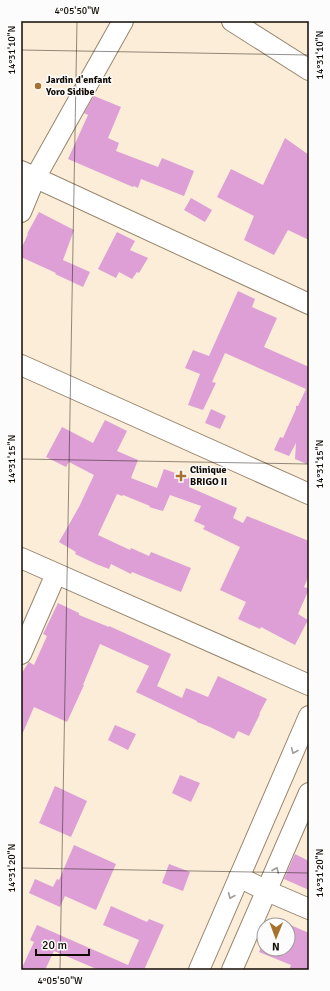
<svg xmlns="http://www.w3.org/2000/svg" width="330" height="991" viewBox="0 0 330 991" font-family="Signika,sans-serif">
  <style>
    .building { fill: #dd9fd6 }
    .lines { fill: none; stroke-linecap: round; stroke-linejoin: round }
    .minor-casing { stroke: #97866e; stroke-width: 22 }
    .minor { stroke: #fff; stroke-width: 20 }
    .oneway { stroke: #9f9d9a }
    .ticks { fill: none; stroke: #100a03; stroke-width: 1; stroke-opacity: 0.45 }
    .poi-dot { fill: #a8722d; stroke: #fcfcfc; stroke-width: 1.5 }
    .labels { text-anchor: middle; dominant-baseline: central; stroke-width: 3; stroke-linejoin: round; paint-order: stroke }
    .poi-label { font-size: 10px; font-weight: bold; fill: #100a03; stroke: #fcfcfc; text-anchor: start }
    .neatline { fill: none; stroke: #100a03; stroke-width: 1.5 }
    .ticks-label { font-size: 10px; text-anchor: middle; fill: #100a03 }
  </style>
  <rect width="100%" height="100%" fill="#fcedd8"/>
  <path class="building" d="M94,96L121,107L108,138L119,143L116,151L158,167L162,158L194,171L184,196L141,179L138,188L134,186L133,187L68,159L88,115L84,113Z
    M285,138L309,155V240L288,230L274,255L244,240L254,216L217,197L231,169L263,185Z
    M191,198L212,210L205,222L184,210Z
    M39,212L74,230L63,260L90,272L83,287L55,274L56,273L21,257V249L28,234H27Z
    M117,232L135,241L130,250L148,258L139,273L137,272L132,279L119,272L116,278L98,269Z
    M238,291L255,299L252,307L277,318L264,347L309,367V465L295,459L296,443L289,456L274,450L280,437L283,438L296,409V406H298L306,389L225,353L212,382L216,383L203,410L188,405L200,374L185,368L193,350L209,356Z
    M211,409L226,416L220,429L205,423Z
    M105,420L127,431L117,451L138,460L131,478L157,488L164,469L192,479L189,487L237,508L233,518L243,523L247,516L309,541V575L304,587L309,589L298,614L308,620L295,645L261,627L260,629L238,619L246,602L220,590L240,547L203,529L205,526L194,521L201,506L170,495L163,511L149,507L150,506L123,495L122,496L117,494L98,535L130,550L131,548L149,556L151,552L191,568L181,592L132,572L131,574L111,564L109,569L96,564L75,554L76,552L59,542L79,507L94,475L69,462L66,467L46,457L62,427L93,443Z
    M58,603L79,613V615L109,627V626L171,654L157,686L182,698L186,688L208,697L218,676L267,699L259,714H260L249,736L238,731L234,739L210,727L197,722V721L136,692L149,666L100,644L83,685H84L67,722L34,707L21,737V674L29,662L34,665L47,636L43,634Z
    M115,725L136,734L128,750L108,740Z
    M180,775L200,783L191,802L172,793Z
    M55,786L87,801L71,837L39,823Z
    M74,845L116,864L96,910L65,896L60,907L29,893L35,879L53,887L57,879L59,880Z
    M295,854L309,861V890L284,879Z
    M169,864L190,872L183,891L162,883Z
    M111,906L147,922L149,919L164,925L144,970H99L54,951L45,970H21L34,942L30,940L37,925L128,965L139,940L103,925Z
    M274,918L309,933V970H289L291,965L259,952L264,941V949H288V925H271Z"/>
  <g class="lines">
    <defs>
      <path id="minor" d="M232,21L309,70
        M21,171L309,304
        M21,212L35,178L123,21
        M21,365L309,494
        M21,558L309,685
        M21,654L56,574
        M239,877L267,891L309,909
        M199,970L309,716
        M232,970L309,793"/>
    </defs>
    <use href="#minor" class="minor-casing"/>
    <use href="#minor" class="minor"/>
  </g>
  <defs><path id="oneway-chevron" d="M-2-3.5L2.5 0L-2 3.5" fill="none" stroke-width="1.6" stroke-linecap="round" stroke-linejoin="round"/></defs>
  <g class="oneway">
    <use href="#oneway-chevron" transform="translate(294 751) rotate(113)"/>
    <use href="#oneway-chevron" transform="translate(276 870) rotate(-67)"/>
    <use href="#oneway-chevron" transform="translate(231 896) rotate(113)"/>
  </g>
  <path class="ticks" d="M21,50L309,55M21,459L309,464M21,868L309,873M60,970L77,21"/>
  <g class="poi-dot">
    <circle cx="38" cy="86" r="4"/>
    <path d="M179 470h4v4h4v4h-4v4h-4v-4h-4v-4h4z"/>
  </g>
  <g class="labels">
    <g class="poi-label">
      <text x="46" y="80">Jardin d'enfant<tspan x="46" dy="12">Yoro Sidibe</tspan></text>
      <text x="190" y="470">Clinique<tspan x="190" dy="12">BRIGO II</tspan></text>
    </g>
  </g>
  <rect width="330" height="991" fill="none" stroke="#fcfcfc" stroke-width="44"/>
  <g transform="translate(276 937) rotate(181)"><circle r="19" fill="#fcfcfc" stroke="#9e9b98"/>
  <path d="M0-3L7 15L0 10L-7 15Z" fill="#a8722d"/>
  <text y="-6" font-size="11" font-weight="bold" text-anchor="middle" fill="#100a03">N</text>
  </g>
  <path d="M36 949v6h53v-6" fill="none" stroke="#100a03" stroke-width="2"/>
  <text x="42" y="949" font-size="12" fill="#100a03" stroke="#fcfcfc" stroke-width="3" paint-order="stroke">20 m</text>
  <rect x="22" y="22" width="286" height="947" class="neatline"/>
  <g class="ticks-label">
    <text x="77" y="14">4°05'50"W</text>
    <text transform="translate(11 50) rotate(-90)" y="4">14°31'10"N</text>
    <text transform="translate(319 55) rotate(-90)" y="4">14°31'10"N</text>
    <text transform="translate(11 459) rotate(-90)" y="4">14°31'15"N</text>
    <text transform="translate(319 464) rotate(-90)" y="4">14°31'15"N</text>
    <text transform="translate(11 868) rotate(-90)" y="4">14°31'20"N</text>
    <text transform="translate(319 873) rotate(-90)" y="4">14°31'20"N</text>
    <text x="60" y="984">4°05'50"W</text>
  </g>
</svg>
